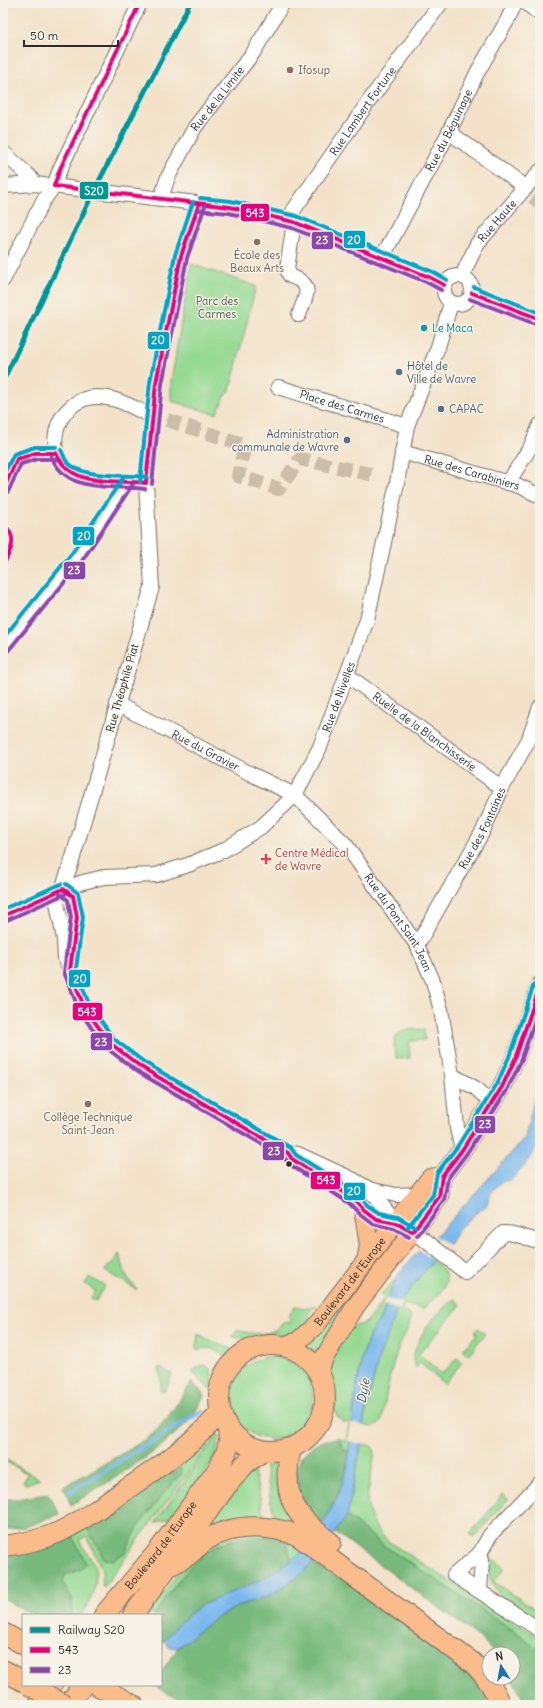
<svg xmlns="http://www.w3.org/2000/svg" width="543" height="1708" viewBox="0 0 543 1708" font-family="Delius,sans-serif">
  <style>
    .green { fill: #94d992; stroke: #60825e }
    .forest { fill: #77b97c; stroke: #517254 }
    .water { fill: #79b8ed; stroke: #52728c }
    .pier { fill: #f3e2c9 }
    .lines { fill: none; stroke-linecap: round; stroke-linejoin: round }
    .stream { stroke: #79b8ed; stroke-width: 4 }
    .minor-tunnel { stroke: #cbbda9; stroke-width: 14; stroke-dasharray: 14 7; stroke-linecap: butt }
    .minor-casing { stroke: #716b62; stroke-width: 16 }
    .major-casing { stroke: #716b62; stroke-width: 20 }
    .highway-casing { stroke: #716b62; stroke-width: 22 }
    .minor { stroke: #fff; stroke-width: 14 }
    .major { stroke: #fabc8b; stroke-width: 18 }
    .highway { stroke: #fabc8b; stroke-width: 20 }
    .highway-bridge-casing { stroke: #716b62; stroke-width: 22; stroke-linecap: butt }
    .highway-bridge { stroke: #fabc8b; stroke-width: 20 }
    .bus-1-casing { stroke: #f7f3e8; stroke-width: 7 }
    .bus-2-casing { stroke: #f7f3e8; stroke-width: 7 }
    .bus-3-casing { stroke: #f7f3e8; stroke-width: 7 }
    .bus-1 { stroke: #e5007d; stroke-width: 4 }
    .bus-2 { stroke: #8e44ad; stroke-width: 4 }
    .bus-3 { stroke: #02a3c6; stroke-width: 4 }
    .rail-1-casing { stroke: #f7f3e8; stroke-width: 8 }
    .rail-1 { stroke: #009696; stroke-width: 5 }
    .education-dot { fill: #8d6e63; stroke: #f7f3e8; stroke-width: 1.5 }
    .culture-dot { fill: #0f9aa8; stroke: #f7f3e8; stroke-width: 1.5 }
    .service-dot { fill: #5c6f8a; stroke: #f7f3e8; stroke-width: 1.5 }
    .health-dot { fill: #e0444e; stroke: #f7f3e8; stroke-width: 1.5 }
    .bus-dot { fill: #2b2b2b; stroke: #f7f3e8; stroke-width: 1.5 }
    .labels { text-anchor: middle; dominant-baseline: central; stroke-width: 3; stroke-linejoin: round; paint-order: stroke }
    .education-label { font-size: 11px; fill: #785e54; stroke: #f7f3e8 }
    .street-label { font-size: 11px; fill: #2b2b2b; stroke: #f7f3e8 }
    .park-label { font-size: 11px; fill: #455645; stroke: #f7f3e8 }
    .culture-label { font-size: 11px; fill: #0d838f; stroke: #f7f3e8; text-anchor: start }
    .service-label { font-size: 11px; fill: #4e5e75; stroke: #f7f3e8; text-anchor: start }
    .health-label { font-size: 11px; fill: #be3a42; stroke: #f7f3e8; text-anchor: start }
    .water-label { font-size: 12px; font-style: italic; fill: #425565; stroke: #f7f3e8 }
    .line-badge { stroke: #f7f3e8; stroke-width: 1.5 }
    .badge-label { font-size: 11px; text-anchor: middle; font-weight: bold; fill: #fff }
  </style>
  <rect width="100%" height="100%" fill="#f7f3e8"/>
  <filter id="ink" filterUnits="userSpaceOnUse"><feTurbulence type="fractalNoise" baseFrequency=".025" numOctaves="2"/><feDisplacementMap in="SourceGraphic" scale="8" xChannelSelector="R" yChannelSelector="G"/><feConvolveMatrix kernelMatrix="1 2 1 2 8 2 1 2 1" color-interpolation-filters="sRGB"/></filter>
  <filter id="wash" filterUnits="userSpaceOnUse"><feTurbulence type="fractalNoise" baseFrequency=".012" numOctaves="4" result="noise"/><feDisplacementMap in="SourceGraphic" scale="16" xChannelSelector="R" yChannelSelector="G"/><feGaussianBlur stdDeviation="0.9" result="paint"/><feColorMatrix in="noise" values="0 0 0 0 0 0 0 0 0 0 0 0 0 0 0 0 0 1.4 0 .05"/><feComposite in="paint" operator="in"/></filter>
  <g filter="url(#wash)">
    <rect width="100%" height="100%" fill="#f3e2c9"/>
    <path class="green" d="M191,264L256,286L230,390L223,398L222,405H220L217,414L186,406V405L171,401V382Z
      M424,1029L425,1040L409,1041L410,1058L397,1059C395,1054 394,1050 394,1044C395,1028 411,1030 424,1029Z
      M119,1254L126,1275L137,1290L105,1271C109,1264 115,1262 119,1254Z
      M434,1261C460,1281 439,1292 423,1309L404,1304L401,1311L410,1315C412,1326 404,1334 400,1344C390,1368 386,1395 382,1420C376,1429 372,1427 363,1425L378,1360L400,1302L420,1276Z
      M89,1277L105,1286L96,1301L91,1298L96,1291L85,1284Z
      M395,1279L393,1287L389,1293L383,1314L370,1334L362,1357L355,1397L349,1452L345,1450L338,1438L346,1441L349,1423L346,1422L345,1423L337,1416L335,1410L329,1373L331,1360L351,1328L355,1326L366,1323L385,1298L380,1295Z
      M452,1300H456L461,1305L419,1354L442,1374L457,1358L462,1362L444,1384L420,1363L416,1368L413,1361C415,1337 435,1316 452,1300Z
      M317,1305L309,1313L307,1322L294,1333L248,1339L233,1337L236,1330C254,1334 271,1338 284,1322L290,1323L291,1319L288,1316L295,1307L304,1309Z
      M340,1307L339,1318L316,1354L306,1346Z
      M478,1328L485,1334L468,1355L463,1350L477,1334L474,1332Z
      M198,1334L218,1344L233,1349L225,1356L211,1348L196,1349Z
      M231 1398a41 41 0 1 1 82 0a41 41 0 1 1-82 0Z
      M204,1365C216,1369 212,1381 211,1391L192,1372L198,1367Z
      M159,1367L172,1374L165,1391H160L161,1381Z
      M215,1425L219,1438L216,1456L177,1515L155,1523L213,1441L208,1435Z
      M204,1438L208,1442L207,1447L103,1588L102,1570L87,1536L79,1540C83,1548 91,1558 94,1564C100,1582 91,1600 81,1615H72V1598L63,1583L65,1575L81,1569L71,1534L86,1526L113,1560L125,1552L140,1524L159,1499L172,1467Z
      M361,1444L372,1446L375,1452L367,1498C368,1516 375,1530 389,1542L540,1638V1651L519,1634L384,1546L347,1516Z
      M3,1458L40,1479L26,1484L23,1482L28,1474L3,1460Z
      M272,1459L280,1460C275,1491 282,1501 297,1526C290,1526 282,1525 277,1519C270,1511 267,1472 265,1460Z
      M253,1465L265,1522L200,1533Z
      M503,1494L508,1499L474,1537L470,1534Z
      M318,1519L323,1523L303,1551L292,1560L286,1541C212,1525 193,1562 154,1615H148C161,1597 174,1577 189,1561C216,1531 257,1527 294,1539L292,1541L297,1544Z
      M498,1540L499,1542L493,1550L490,1557L505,1568L494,1582L540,1612V1621C518,1608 494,1600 489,1572C487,1559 490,1551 498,1540Z"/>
    <path class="forest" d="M192,1382L205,1395L191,1419L158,1449L113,1479L71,1505L63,1487L130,1449L153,1434L168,1417Z
      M338,1438L345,1450L349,1452C346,1478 337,1500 323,1523C286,1495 284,1444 338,1438Z
      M172,1467H180L182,1473L159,1499L140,1524L125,1552L113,1560L104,1559L86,1526Z
      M48,1494L60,1514L25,1527L3,1530V1499H15Z
      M347,1516L384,1546L519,1634L540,1651V1705H524L522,1697L512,1678L513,1654H495L479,1637L335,1532Z
      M71,1534L86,1563L81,1569L65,1575L63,1583L72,1598V1615H33L3,1598V1556L18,1554Z
      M253,1537H268L286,1541L292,1560L263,1579L199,1606L176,1626L161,1644V1615H154C172,1590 189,1561 216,1546C227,1540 241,1539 253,1537Z
      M316,1558L455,1658L489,1695L492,1705H188L153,1685H161V1672L178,1648L211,1621L238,1606L270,1595L302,1574Z"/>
    <path class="water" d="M540,1072V1136L538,1143L530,1159L511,1180C496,1181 489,1194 486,1207L476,1213L459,1228L450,1243L420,1276L400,1302L378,1360L364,1417L361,1446L347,1516L316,1558L302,1574L270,1595L238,1606L211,1621L178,1648L169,1647L164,1640L176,1626L199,1606L263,1579L292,1560L303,1551L323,1523L338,1496L347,1467L355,1397L362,1358L370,1334L383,1314L389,1293L393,1287L395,1279L413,1257L439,1233L525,1138Z"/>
    <path class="pier" d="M434,1235L450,1246L436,1263L418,1249Z
      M385,1298L402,1303L400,1310L383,1305Z
      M350,1423L365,1426L363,1444L348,1441Z"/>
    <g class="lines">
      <path class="stream" d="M70,1492L202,1411"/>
    </g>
  </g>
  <g filter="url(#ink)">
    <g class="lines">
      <path class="minor-tunnel" d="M533,197L540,203
        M167,420L245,445L238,476L279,489L300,459L374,475"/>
      <defs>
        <g id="minor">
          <path d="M526,3L540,14"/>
          <path d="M449,132L526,188"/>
          <path d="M3,152L30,177L35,184"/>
          <path d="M3,186L35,184L230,207L294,222L429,277L444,285"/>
          <path id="s1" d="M161,198L168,177L195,127L253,53L283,3"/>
          <path d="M199,204L181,256L154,393L146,483L152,587L71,864L57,903L64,939L65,958L84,1007L110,1043L141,1067L282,1150L288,1153L298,1154L352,1179L369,1189L396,1223L425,1240L465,1272L503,1233C516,1232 527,1240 540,1241"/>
          <path id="s2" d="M382,258L449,132L477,73L508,19L515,3"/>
          <circle cx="458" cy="290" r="14"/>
          <path id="s3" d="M462,276L477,244L540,171"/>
          <path d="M3,280L43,201L54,186L60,169L140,3"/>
          <path d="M472,293L540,319"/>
          <path id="s4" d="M299,315C306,294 315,285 290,276L287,269L294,222L293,211L369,101L441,3"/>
          <path id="s5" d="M278,387L407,426"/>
          <path id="s6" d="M402,452L519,486L540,496"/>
          <path d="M146,483C138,482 130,481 122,481C109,480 96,482 83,478C35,462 55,396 98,397C117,397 135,409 152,416"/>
          <path d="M508,483L531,446L540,425"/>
          <path d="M3,647L77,557L128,481"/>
          <path id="s7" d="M347,675L502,788"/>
          <path id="s8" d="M117,704L251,774L295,795L346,845L417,945L433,981L441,1010L452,1075L457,1128L462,1150"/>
          <path d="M63,889L73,896L77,917L72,947V958"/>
          <path id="s9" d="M3,916L63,889L83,882L104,877L156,875L188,865L224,850L261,827L295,795L320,747L367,620L397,483L407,426L438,347L451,303"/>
          <path id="s10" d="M417,945L483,831L502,788L529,739L540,707"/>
          <path d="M452,1075L477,1089L492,1104"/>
          <path d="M300,1164L353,1198L363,1209L376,1219L396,1223"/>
          <path d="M369,1189L396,1195L418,1194"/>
          <path d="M540,1483L490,1535L480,1553L454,1575L540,1630"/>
          <path d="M480,1553L482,1560L480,1591"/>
        </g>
        <g id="major">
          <path d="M363,1209L369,1245L366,1261"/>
          <path id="s11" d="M283,1346L298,1341L317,1324L430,1178L442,1176"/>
          <path d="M319,1373L324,1358L355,1307L439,1197L442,1176L462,1150L502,1087L515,1059L540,986"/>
        </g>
        <g id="highway">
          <circle cx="272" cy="1398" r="53"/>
          <path d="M291,1448C280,1495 294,1516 331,1543"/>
          <path d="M3,1546C22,1544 41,1540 59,1532C81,1522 101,1507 121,1493C156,1469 192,1445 220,1413"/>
          <path d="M168,1567C174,1563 181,1560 187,1556C194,1551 199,1545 206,1540C235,1523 267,1525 297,1535L473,1663C486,1676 495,1689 501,1705"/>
          <path id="s12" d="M104,1615L159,1550L216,1472L226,1453L229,1441L228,1429"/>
          <path d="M133,1615L227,1485L245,1464L263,1451"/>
          <path d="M3,1633L23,1644"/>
          <path d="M3,1670L23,1681"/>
          <path d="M97,1685L133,1705"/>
          <path d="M38,1705L52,1685"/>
          <path d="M68,1705L83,1685"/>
        </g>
      </defs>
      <use href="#minor" class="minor-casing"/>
      <use href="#major" class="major-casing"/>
      <use href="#highway" class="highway-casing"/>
      <use href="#minor" class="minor"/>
      <use href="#major" class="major"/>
      <use href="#highway" class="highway"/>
      <defs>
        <path id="highway-bridge" d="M29,1685L64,1705"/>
      </defs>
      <use href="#highway-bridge" class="highway-bridge-casing"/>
      <use href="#highway-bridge" class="highway-bridge"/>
      <defs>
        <path id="bus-1" d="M54,186L230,207L294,222L429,277L444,285
          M54,186L60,169L140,3
          M472,293L540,319
          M56,453C72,489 114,479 146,483
          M146,483L156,383L181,256L199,204
          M3,490L17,459L36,453H56
          M3,524C19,537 11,550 3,566
          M63,889L73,896L77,917L70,970L84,1007L110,1043L141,1067L288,1153L292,1159L353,1198L363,1209L376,1219L396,1223L412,1232
          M3,916L63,889
          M412,1232L439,1197L442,1176L462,1150L502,1087L515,1059L540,986"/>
        <path id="bus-2" d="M198,210L229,213L292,228L426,282L441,290
          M470,299L538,325
          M51,456C67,494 110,485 145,489
          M152,484L162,384L187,258L205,206
          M8,492L21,464L37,459H56
          M8,651L82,561L133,484
          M60,894L68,900L71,917L64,972L79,1010L105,1047L138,1072L284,1157L289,1164L349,1203L359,1213L373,1224L394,1229L409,1237
          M5,921L65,894
          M417,1236L444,1200L448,1178L467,1153L507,1090L521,1061L540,1005"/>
        <path id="bus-3" d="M200,198L231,201L296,216L431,271L447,280
          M474,287L540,313
          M61,450C63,453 64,457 65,459C78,480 125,474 147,477
          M3,475L14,454L35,447H56
          M140,482L150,382L175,255L193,202
          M3,638L72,553L123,478
          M66,884L78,893L83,917L76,969L89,1004L114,1039L144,1062L291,1148L296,1155L357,1193L367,1205L379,1213L398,1217L415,1227
          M3,909L61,884
          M407,1228L433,1195L437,1173L457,1147L497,1084L509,1057L534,984"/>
      </defs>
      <use href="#bus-1" class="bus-1-casing"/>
      <use href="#bus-2" class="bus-2-casing"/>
      <use href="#bus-3" class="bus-3-casing"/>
      <use href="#bus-1" class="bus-1"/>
      <use href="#bus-2" class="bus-2"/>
      <use href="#bus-3" class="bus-3"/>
      <defs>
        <path id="rail-1" d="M3,381L94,191L190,3"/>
      </defs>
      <use href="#rail-1" class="rail-1-casing"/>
      <use href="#rail-1" class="rail-1"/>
    </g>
  </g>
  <g class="education-dot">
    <circle cx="290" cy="70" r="4"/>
    <circle cx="257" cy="242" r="4"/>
    <circle cx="88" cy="1104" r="4"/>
  </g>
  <circle class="culture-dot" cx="424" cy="328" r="4"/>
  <g class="service-dot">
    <circle cx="399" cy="372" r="4"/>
    <circle cx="441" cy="409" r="4"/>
    <circle cx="347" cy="440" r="4"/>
  </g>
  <path class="health-dot" d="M264 853h4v4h4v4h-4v4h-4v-4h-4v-4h4z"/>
  <circle class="bus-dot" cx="289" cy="1164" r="3.5"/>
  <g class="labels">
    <g class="education-label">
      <text x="298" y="70" text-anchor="start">Ifosup</text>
      <text x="257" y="255">École des<tspan x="257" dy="13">Beaux Arts</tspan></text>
      <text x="88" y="1117">Collège Technique<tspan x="88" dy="13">Saint-Jean</tspan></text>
    </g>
    <g class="street-label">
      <text stroke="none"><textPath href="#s1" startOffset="115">Rue de la Limite</textPath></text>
      <text stroke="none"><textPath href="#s4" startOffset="237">Rue Lambert Fortune</textPath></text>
      <text stroke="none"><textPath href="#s2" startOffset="144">Rue du Béguinage</textPath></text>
      <text stroke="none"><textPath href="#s3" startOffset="66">Rue Haute</textPath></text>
      <text stroke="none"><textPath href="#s5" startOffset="67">Place des Carmes</textPath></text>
      <text stroke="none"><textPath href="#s6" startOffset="73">Rue des Carabiniers</textPath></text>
      <text transform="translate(122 688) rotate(-74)">Rue Théophile Piat</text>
      <text stroke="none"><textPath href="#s9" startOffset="431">Rue de Nivelles</textPath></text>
      <text stroke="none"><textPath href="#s7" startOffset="96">Ruelle de la Blanchisserie</textPath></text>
      <text stroke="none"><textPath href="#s8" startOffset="100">Rue du Gravier</textPath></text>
      <text stroke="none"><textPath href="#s10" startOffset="134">Rue des Fontaines</textPath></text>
      <text stroke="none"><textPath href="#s8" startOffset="365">Rue du Pont Saint Jean</textPath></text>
      <text stroke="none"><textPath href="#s11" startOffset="95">Boulevard de l'Europe</textPath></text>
      <text stroke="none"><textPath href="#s12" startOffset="90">Boulevard de l'Europe</textPath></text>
    </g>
    <g class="park-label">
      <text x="217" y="301">Parc des<tspan x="217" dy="13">Carmes</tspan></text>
    </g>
    <g class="culture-label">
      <text x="432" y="328">Le Maca</text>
    </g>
    <g class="service-label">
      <text x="407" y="366">Hôtel de<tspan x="407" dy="13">Ville de Wavre</tspan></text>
      <text x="449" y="409">CAPAC</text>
      <text x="339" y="434" text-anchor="end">Administration<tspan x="339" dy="13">communale de Wavre</tspan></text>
    </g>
    <g class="health-label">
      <text x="275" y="853">Centre Médical<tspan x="275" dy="13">de Wavre</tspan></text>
    </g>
    <g class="water-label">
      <text transform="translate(363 1391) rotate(-80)">Dyle</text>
    </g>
  </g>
  <g class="line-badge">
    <rect x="79" y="181" width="30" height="19" rx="4" fill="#009696"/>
    <rect x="240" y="203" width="30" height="19" rx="4" fill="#e5007d"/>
    <rect x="343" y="230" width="23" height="19" rx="4" fill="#02a3c6"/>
    <rect x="311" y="231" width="23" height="19" rx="4" fill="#8e44ad"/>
    <rect x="147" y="331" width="23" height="19" rx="4" fill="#02a3c6"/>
    <rect x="72" y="526" width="23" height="20" rx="4" fill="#02a3c6"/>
    <rect x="63" y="561" width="23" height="19" rx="4" fill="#8e44ad"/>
    <rect x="68" y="969" width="23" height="19" rx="4" fill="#02a3c6"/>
    <rect x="72" y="1002" width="31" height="19" rx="4" fill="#e5007d"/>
    <rect x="90" y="1032" width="23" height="19" rx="4" fill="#8e44ad"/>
    <rect x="474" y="1115" width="22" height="19" rx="4" fill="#8e44ad"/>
    <rect x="262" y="1141" width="23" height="20" rx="4" fill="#8e44ad"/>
    <rect x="310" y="1171" width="31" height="19" rx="4" fill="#e5007d"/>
    <rect x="343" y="1182" width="23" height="19" rx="4" fill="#02a3c6"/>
  </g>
  <g class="badge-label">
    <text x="94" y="195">S20</text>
    <text x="255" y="217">543</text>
    <text x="354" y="244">20</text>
    <text x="322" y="244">23</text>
    <text x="158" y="344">20</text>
    <text x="84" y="540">20</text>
    <text x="74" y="574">23</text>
    <text x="80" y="983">20</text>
    <text x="87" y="1016">543</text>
    <text x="101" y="1046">23</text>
    <text x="485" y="1128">23</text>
    <text x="274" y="1155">23</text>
    <text x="326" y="1184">543</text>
    <text x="354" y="1195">20</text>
  </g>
  <rect width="543" height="1708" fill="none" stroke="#f7f3e8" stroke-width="16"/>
  <rect x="22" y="1614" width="140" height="72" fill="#f7f3e8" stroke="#a5a39c"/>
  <rect x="30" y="1627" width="20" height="6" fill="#009696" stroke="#a5a39c"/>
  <text x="58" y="1634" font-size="12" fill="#2b2b2b">Railway S20</text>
  <rect x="30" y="1647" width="20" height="6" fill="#e5007d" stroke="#a5a39c"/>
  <text x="58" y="1654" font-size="12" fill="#2b2b2b">543</text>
  <rect x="30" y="1667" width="20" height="6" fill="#8e44ad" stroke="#a5a39c"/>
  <text x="58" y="1674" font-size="12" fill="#2b2b2b">23</text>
  <g transform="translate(501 1666) rotate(349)"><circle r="19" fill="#f7f3e8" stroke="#a5a39c"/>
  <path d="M0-3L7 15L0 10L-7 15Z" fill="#1f6fb2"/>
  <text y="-6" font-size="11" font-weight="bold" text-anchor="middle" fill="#2b2b2b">N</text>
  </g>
  <path d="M24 40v6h94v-6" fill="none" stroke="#2b2b2b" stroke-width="2"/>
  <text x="30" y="40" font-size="12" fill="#2b2b2b" stroke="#f7f3e8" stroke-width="3" paint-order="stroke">50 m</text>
</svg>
